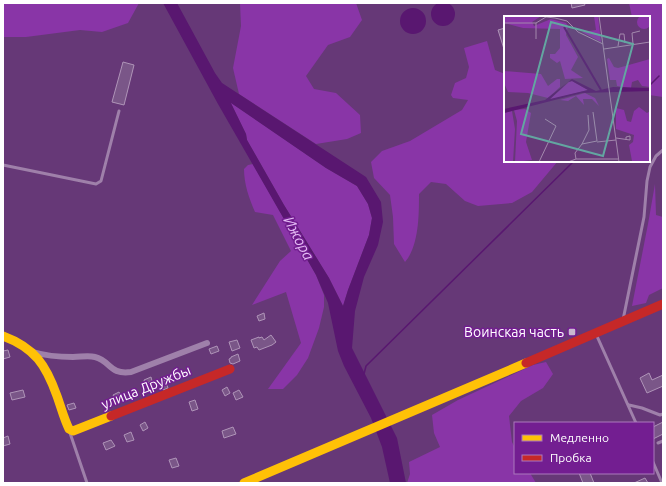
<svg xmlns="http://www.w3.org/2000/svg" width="666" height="486" viewBox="0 0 666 486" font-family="Ubuntu,sans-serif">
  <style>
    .green { fill: #8935a7 }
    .water { fill: #591770; fill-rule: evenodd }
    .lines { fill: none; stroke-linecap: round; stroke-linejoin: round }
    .stream { stroke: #591770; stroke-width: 1.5 }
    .building { fill: #7a5688; stroke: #af94b8 }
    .lane { stroke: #9f80aa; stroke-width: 3 }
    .street { stroke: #9f80aa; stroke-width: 6 }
    .slow { stroke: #ffc107; stroke-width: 9 }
    .jam { stroke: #c62828; stroke-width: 9 }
    .poi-dot { fill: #c9b9cf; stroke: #731e91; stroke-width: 1.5 }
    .labels { text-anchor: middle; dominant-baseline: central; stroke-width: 3; stroke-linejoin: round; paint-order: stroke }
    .poi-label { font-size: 14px; fill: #fff; stroke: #731e91; text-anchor: end }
    .street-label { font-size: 14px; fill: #fff; stroke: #731e91 }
    .water-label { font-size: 15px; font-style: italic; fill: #e4baf4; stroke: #731e91 }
    .inset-river { fill: none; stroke: #591770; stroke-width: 2 }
    .inset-road { fill: none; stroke: #a388ad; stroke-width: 1 }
    .view { fill: #63a6a1; fill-opacity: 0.15; stroke: #63a6a1; stroke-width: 2 }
    .inset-edge { fill: none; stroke: #fff; stroke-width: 2 }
  </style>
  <rect width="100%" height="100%" fill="#663877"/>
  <path class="green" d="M3,3H139L128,23L102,32L80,30L26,37H3Z
    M240,3H356L362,20L350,37L328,45L306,76L314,89L336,93L360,115L361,133L347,139L316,144L239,94L233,68L241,26Z
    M629,3H663V97L649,95V17H632Z
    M487,41L495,70L505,74V161H558L532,192L512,203L478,206L465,201L446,184L431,182L419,194C419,215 419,246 405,262L394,244L393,217L390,195L374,178L371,162L382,151L410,141L462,110L468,100L453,98L451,95L455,83L466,78L469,67L464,48Z
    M230,102L326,168L357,186L368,204L372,218L369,235L348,290L343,306L329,278L284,205L247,140L246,134Z
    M253,164L316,275L324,295V307L319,328L308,358L297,375L283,389H268L301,343L286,292L252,305L280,261L291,251L273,215L255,212C249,198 244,184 244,169L248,165Z
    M655,184L656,215L663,217V288L649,295L646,303L632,306L648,224Z
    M546,362L553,374L543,388L521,401L509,416L512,442L515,448V473H530L536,483H407L410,474L409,462L440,447L434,433L432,415L458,400L533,365Z"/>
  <path class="water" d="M431 14a12 12 0 1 1 24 0a12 12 0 1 1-24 0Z
    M163,3H177L215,73L222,83L366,177L381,202L383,222L378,245L364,277L355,311L352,348L397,438L406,483H390L382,447L371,418L344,366L338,351L328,303L316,275L218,104ZM231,103L326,168L357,186L368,204L372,218L369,235L348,290L343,306L329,278L284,205L247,140L246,134Z
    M400 21a13 13 0 1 1 26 0a13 13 0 1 1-26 0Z"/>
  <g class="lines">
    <path class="stream" d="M649,86L659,76
      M364,374L366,366L574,161"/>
  </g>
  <path class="building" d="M571,3H584L585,5L572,8Z
    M505,28V49H504L498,30Z
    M123,62L134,65L124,105L112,102Z
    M264,313L265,319L259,321L257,316Z
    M271,335L276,342L272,345L259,350L257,347L254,348L251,340L259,337V338L262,337L264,340Z
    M237,340L240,348L232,351L229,342Z
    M217,346L219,351L211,354L209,349Z
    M8,350L10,357L3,359V351Z
    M238,354L240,361L233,364L230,363L229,359L231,358V357Z
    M649,373L652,380L663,375V386L647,393L640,378Z
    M151,377L152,381L145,384L144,380Z
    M165,380L168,388L163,390L160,382Z
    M227,387L230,393L225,396L222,390Z
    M23,390L25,397L12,400L10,393Z
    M239,390L243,397L236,400L233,393Z
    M119,392L122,398L116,401L113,395Z
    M195,400L198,409L192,411L189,402Z
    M74,403L76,408L69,410L67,405Z
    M145,422L148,428L143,431L140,425Z
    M663,422V434L653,439V427Z
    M233,427L236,434L224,438L222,431Z
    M131,432L134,440L127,442L124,435Z
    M8,436L10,444L3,446V438Z
    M111,440L115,446L106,450L103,443Z
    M176,458L179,466L172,468L169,460Z
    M579,473H590L594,483H583Z
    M645,478L648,483H634Z"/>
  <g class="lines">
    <path class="lane" d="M3,165L96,184L101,181L119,111
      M623,320L644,217L647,181L650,167L656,156L663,150
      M596,334L636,423
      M629,405L642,408L660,415L663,414
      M70,433L87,483
      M658,443L663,441
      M653,462L662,483"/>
    <path class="street" d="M33,352C46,356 60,357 73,357C81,357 88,355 95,357C111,361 109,375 131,372L207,343"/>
    <path class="slow" d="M3,336C35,348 46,365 57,396C61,407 64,419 69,429L73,431L111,416
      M244,483L526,363"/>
    <path class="jam" d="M526,363L663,304
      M111,416L230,369"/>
  </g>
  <rect class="poi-dot" x="568" y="328" width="8" height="8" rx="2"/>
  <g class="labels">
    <g class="poi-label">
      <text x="564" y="332">Воинская часть</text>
    </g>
    <g class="street-label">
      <text transform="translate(146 387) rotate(-22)">улица Дружбы</text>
    </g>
    <g class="water-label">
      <text transform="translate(299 238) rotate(62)">Ижора</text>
    </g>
  </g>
  <g transform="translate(504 16)">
    <rect width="146" height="146" fill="#663877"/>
    <path d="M133 6a7 7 0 1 1 14 0a7 7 0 1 1-14 0ZM0,0H37L28,6L30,10L47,3L62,7L64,10L62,19L74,41L67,54L79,62L61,63L56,45L53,47L46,42V38H51L56,32V13L19,12L0,7ZM90,0H94L97,26L78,16L92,14ZM105,42L110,51L114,52L146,43V71L138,70L134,64L128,66L127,72L113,70L112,64H106L103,43ZM0,55L37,58L44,70L53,63H56V71L44,82L24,77L4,76L0,67ZM68,65L84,74L45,84L65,66ZM81,77L91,82L95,90L88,83H79L80,89L72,80L64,85L56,84ZM135,91L143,97L146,95V145H128L125,129L129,126L130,119L112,113V92L120,94L123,105L127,106L130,95ZM21,93L27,97L22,126L28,144L11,146L13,105L10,94ZM8,95L11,113L9,146H0V97Z" fill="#8935a7"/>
    <path d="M68,63L92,75L109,71L146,72V75L78,77L0,97V93L41,84ZM68,65L84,74L46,83L64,66Z" fill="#591770" fill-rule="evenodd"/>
    <path class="inset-river" d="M60,11L97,74"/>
    <path class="inset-road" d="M95,0L115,146M0,7H32L42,1L51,2L63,5L74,16L99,28M32,7V23M129,28L128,17L136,15M114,30L116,18H120L121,27M100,33L146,26M112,122L126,124V120L122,121V124M93,126L112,124M78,128L85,114L84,99M72,143H114M35,146L52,110L41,103M64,146L72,143L71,137L78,128L93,125L89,96"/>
    <path class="view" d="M47,6L129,28L99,140L17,118Z"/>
    <rect width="146" height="146" class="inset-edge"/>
  </g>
  <rect width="666" height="486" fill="none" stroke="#ffffff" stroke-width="8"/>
  <rect x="514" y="422" width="140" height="52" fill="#731e91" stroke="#ab78bd"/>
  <rect x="522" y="435" width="20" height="6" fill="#ffc107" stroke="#ab78bd"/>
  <text x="550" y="442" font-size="12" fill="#ffffff">Медленно</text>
  <rect x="522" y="455" width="20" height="6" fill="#c62828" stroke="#ab78bd"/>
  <text x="550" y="462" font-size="12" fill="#ffffff">Пробка</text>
</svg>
